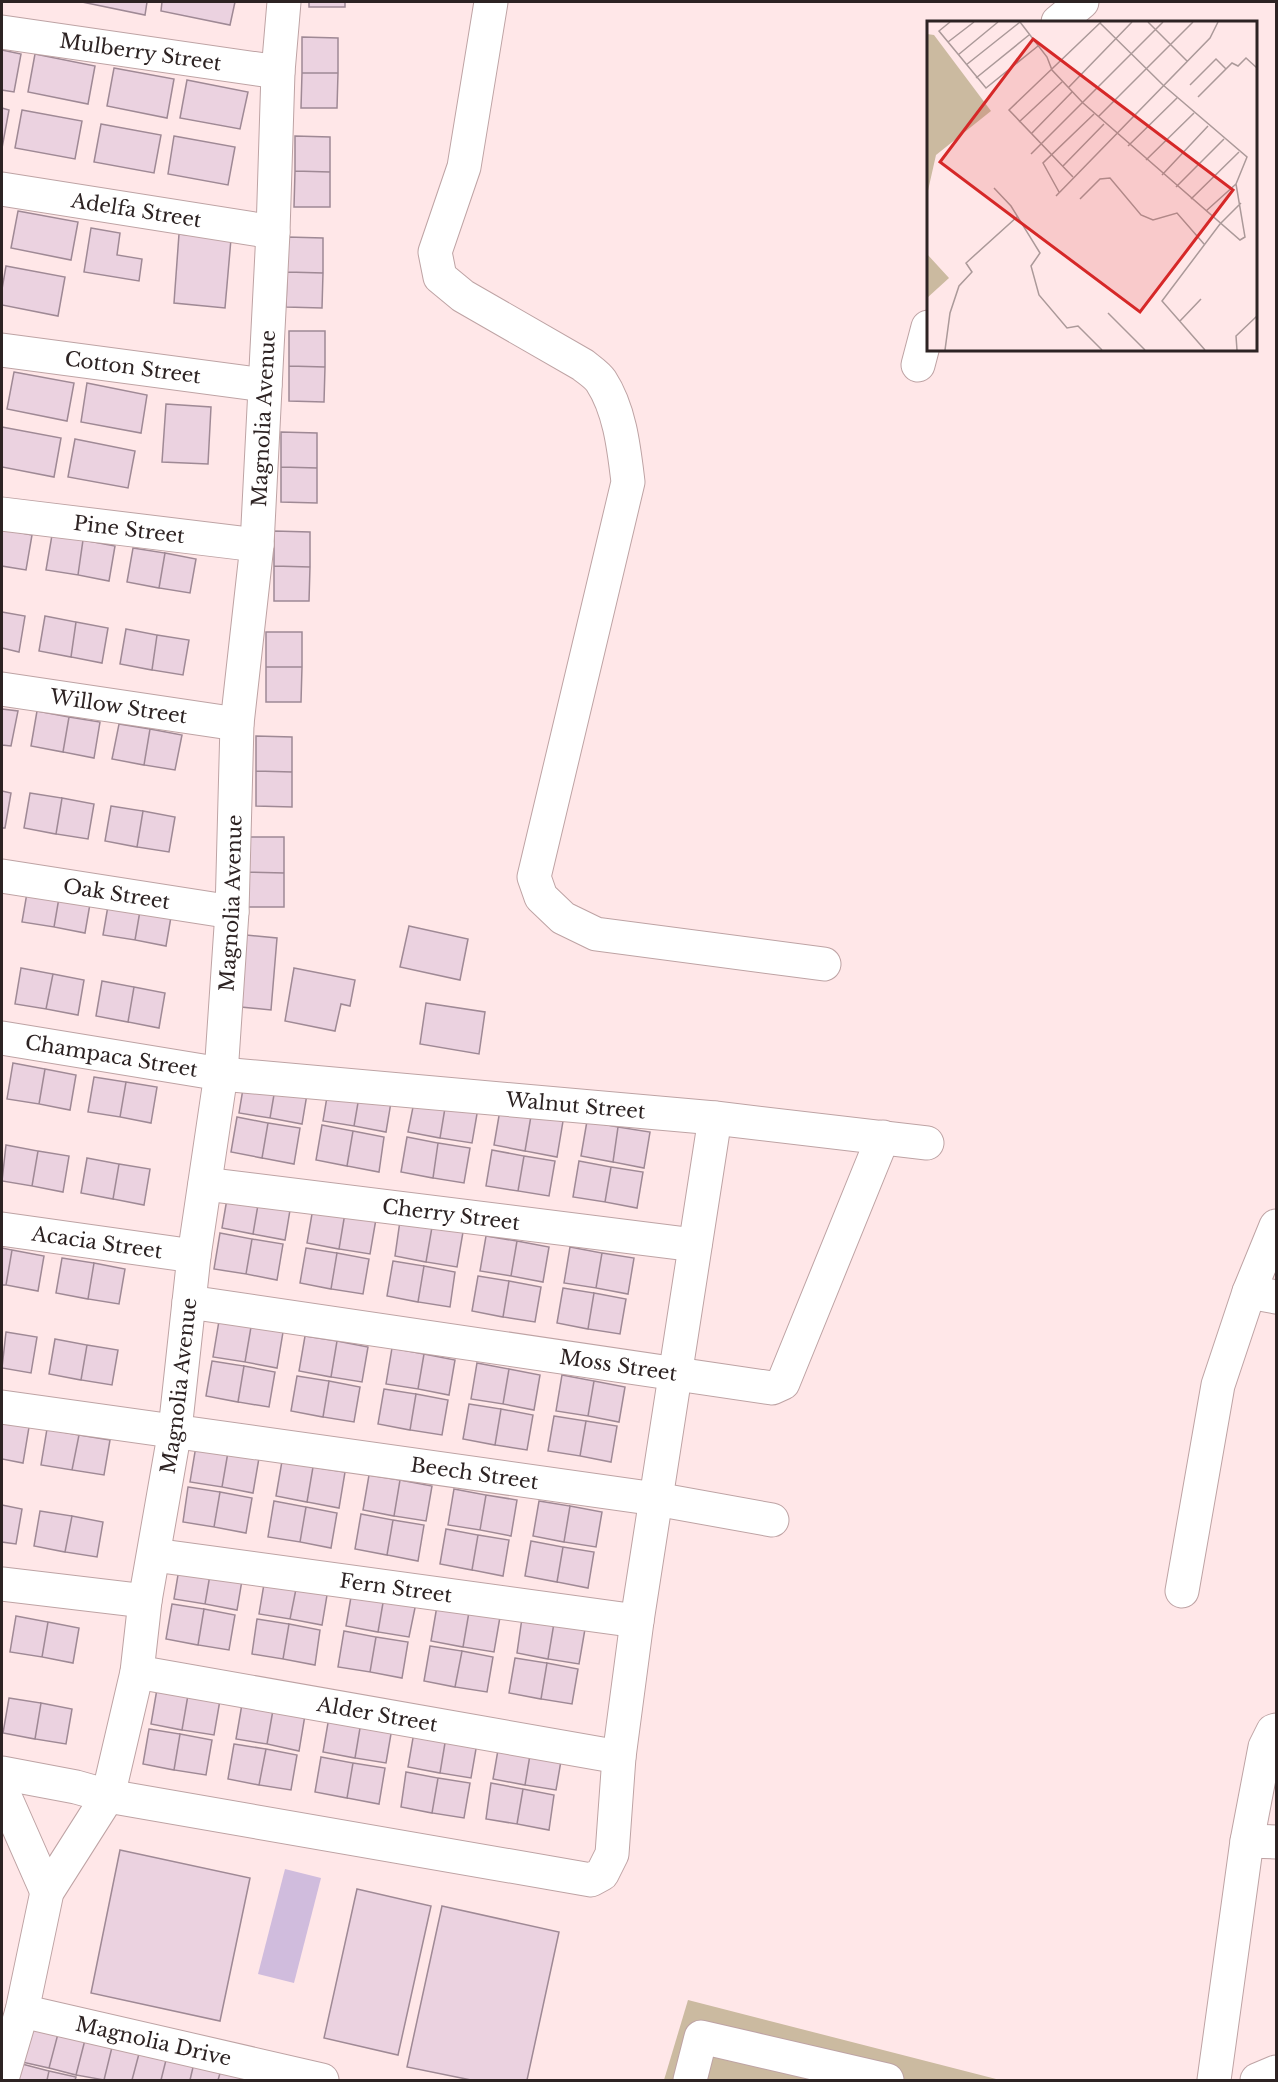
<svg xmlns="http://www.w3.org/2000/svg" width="1278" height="2082" viewBox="0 0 1278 2082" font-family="'Libre Baskerville',serif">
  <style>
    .green { fill: #cbbaa0 }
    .water { fill: #d0bcdd }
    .building { fill: #ebd2e0; stroke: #9f8995; stroke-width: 1.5 }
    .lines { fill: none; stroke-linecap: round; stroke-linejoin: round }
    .minor-casing { stroke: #bea3a4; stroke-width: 35 }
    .minor { stroke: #fff; stroke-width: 33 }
    .labels { text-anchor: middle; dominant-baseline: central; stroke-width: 4.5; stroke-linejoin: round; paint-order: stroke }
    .street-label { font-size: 20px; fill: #2d2323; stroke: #fff }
    .inset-road { fill: none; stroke: #ab9999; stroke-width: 1.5 }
    .view { fill: #d62828; fill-opacity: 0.15; stroke: #d62828; stroke-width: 3 }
    .inset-edge { fill: none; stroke: #2d2323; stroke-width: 3 }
  </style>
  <rect width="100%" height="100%" fill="#ffe7e8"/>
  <path class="green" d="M688,2000L1000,2080H664Z"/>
  <path class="water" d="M285,1869L321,1878L294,1983L258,1974Z"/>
  <path class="building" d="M82,2H147L145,15Z
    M162,2H235L230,25L161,11Z
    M309,2H345V7H309Z
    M302,37L338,38V73H302Z
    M2,50L21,54L14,92L2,90Z
    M35,54L95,66L88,104L28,92Z
    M114,68L174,79L167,118L107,106Z
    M302,73H338L337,108H301Z
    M187,80L248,92L240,129L180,118Z
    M2,108L9,110L2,148Z
    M22,110L82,121L75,159L15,148Z
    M101,124L161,135L154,173L94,162Z
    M174,136L235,147L228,185L168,174Z
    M295,136L330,137V172L295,171Z
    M295,171L330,172V207H294Z
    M18,211L78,222L71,260L11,248Z
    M91,228L120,233L117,255L142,259L139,281L84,272Z
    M179,234L231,239L225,308L174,303Z
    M287,237L323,238V273L287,272Z
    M6,266L65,277L58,316L2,305V289Z
    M287,272L323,273L322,308L286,307Z
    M289,331H325V367L289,366Z
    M289,366L325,367L324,402L289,401Z
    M14,372L74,383L67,421L7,409Z
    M87,383L147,395L141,433L81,422Z
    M166,404L211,407L208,464L162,462Z
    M2,427L61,438L54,477L2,467Z
    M281,432L317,433V468L281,467Z
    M75,439L135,451L128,488L68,477Z
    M281,467L317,468V503L281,502Z
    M2,529L32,535L26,570L2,566Z
    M274,531L310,532V567L274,566Z
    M52,535L83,540L78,575L46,570Z
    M83,540L115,546L109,581L78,575Z
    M133,548L165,553L159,588L127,582Z
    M165,553L196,559L190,593L159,588Z
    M274,566L310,567L309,601H274Z
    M2,612L25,616L19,652L2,648Z
    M45,616L76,622L71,657L39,651Z
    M76,622L108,628L102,663L71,657Z
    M126,629L157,635L152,670L120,664Z
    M266,632H302V667H266Z
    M157,635L189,640L183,675L152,670Z
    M266,667H302L301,702H266Z
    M2,709L18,711L11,746L2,745Z
    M37,711L69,717L63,752L31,746Z
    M69,717L100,722L94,758L63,752Z
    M119,724L150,729L144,765L112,759Z
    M150,729L182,735L175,770L144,765Z
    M256,736L292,737V772L256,771Z
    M256,771L292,772V807L256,806Z
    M2,791L11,793L5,828H2Z
    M30,793L62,798L56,834L24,828Z
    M62,798L94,804L88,839L56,834Z
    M111,806L143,811L137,847L105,841Z
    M143,811L175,817L169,852L137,847Z
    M248,837H284V873L248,872Z
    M248,872L284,873V907H248Z
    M28,887L60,892L54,927L22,922Z
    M60,892L91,898L85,933L54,927Z
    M109,900L141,905L135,940L103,935Z
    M141,905L172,911L166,946L135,940Z
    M409,926L468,939L460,980L400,967Z
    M246,935L277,938L271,1010L241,1007Z
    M21,968L53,974L46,1009L15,1004Z
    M294,968L355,980L350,1006L341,1004L335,1031L285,1021Z
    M53,974L84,980L78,1015L46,1009Z
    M102,981L134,987L128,1022L96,1016Z
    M134,987L165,993L159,1028L128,1022Z
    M426,1003L485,1012L479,1054L420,1044Z
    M13,1063L45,1069L39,1104L7,1099Z
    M45,1069L76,1075L70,1110L39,1104Z
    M94,1077L126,1082L120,1117L88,1112Z
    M245,1077L276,1083L270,1118L239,1113Z
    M126,1082L157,1087L151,1123L120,1117Z
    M276,1083L308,1088L302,1124L270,1118Z
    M329,1085L360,1091L354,1126L323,1121Z
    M360,1091L392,1096L386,1132L354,1126Z
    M415,1097L446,1102L440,1138L408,1132Z
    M446,1102L478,1108L472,1143L440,1138Z
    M500,1110L531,1116L525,1151L494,1145Z
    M531,1116L563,1121L557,1157L525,1151Z
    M237,1117L268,1123L262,1158L231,1152Z
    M587,1121L618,1127L613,1162L581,1156Z
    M268,1123L300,1128L294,1164L262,1158Z
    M322,1125L353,1131L347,1166L316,1160Z
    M618,1127L650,1132L644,1168L613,1162Z
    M353,1131L384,1137L379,1172L347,1166Z
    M407,1137L438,1143L433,1178L401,1172Z
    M438,1143L470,1148L464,1183L433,1178Z
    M6,1145L38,1151L32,1186L2,1181Z
    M492,1150L524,1156L518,1191L486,1186Z
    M38,1151L69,1156L63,1192L32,1186Z
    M524,1156L555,1161L549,1196L518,1191Z
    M87,1158L119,1164L113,1199L81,1193Z
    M579,1161L611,1167L605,1202L573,1197Z
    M119,1164L150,1169L144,1205L113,1199Z
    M611,1167L643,1172L637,1208L605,1202Z
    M228,1193L259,1199L253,1234L222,1228Z
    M259,1199L291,1204L285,1240L253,1234Z
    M313,1208L345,1213L339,1249L307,1243Z
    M345,1213L376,1219L370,1254L339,1249Z
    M400,1221L432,1227L426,1262L395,1256Z
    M432,1227L463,1232L457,1267L426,1262Z
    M220,1233L252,1239L246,1274L214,1269Z
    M486,1236L517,1241L511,1276L480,1271Z
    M252,1239L283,1244L277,1280L246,1274Z
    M517,1241L549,1247L543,1282L511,1276Z
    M570,1247L602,1253L596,1288L564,1283Z
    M2,1248L12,1250L6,1285H2Z
    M306,1248L337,1253L331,1289L300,1283Z
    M12,1250L44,1256L38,1291L6,1285Z
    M337,1253L369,1259L363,1294L331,1289Z
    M602,1253L634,1258L628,1294L596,1288Z
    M62,1258L94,1263L88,1299L56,1293Z
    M393,1261L424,1266L418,1302L387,1296Z
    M94,1263L125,1269L119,1304L88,1299Z
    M424,1266L455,1272L450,1307L418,1302Z
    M478,1276L509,1281L503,1317L472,1311Z
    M509,1281L541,1287L535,1322L503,1317Z
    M563,1288L594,1293L588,1329L557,1323Z
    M594,1293L626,1299L620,1334L588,1329Z
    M219,1321L251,1327L245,1362L213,1357Z
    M251,1327L283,1332L277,1368L245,1362Z
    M6,1332L37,1337L31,1373L2,1368Z
    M305,1336L337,1341L331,1377L299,1371Z
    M55,1339L87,1345L81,1380L49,1374Z
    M337,1341L368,1347L362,1382L331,1377Z
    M87,1345L118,1350L112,1385L81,1380Z
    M392,1348L424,1354L418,1389L386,1384Z
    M424,1354L455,1360L449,1395L418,1389Z
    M212,1361L244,1366L238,1402L206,1396Z
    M477,1363L509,1369L503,1404L471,1399Z
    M244,1366L275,1372L269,1407L238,1402Z
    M509,1369L540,1375L534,1410L503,1404Z
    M562,1375L594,1381L588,1416L556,1411Z
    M297,1376L329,1381L323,1417L291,1411Z
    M329,1381L360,1387L354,1422L323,1417Z
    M594,1381L625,1387L619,1422L588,1416Z
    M384,1389L416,1394L410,1430L378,1424Z
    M416,1394L448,1400L442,1435L410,1430Z
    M469,1404L501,1409L495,1445L463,1439Z
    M501,1409L533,1415L527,1450L495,1445Z
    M554,1416L586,1421L580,1456L548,1451Z
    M586,1421L617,1426L611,1462L580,1456Z
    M2,1422L29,1427L23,1463L2,1459Z
    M47,1429L79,1435L72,1470L41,1465Z
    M79,1435L110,1440L104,1475L72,1470Z
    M196,1446L228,1452L222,1487L190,1482Z
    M228,1452L259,1458L253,1493L222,1487Z
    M282,1461L313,1467L307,1502L276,1496Z
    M313,1467L345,1472L339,1508L307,1502Z
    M369,1475L400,1480L394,1516L363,1510Z
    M400,1480L432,1486L426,1521L394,1516Z
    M188,1487L220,1492L214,1527L183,1522Z
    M454,1489L486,1495L480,1530L448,1525Z
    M220,1492L252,1498L246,1533L214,1527Z
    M486,1495L517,1500L511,1536L480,1530Z
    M274,1501L306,1507L300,1542L268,1537Z
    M539,1501L570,1506L564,1542L533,1536Z
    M2,1505L22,1509L16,1544L2,1542Z
    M570,1506L602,1512L596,1547L564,1542Z
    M306,1507L337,1513L331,1548L300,1542Z
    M40,1511L72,1516L65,1552L34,1546Z
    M361,1514L393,1520L387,1555L355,1549Z
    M72,1516L103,1522L97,1557L65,1552Z
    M393,1520L424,1525L418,1561L387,1555Z
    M446,1529L478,1535L472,1570L440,1564Z
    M478,1535L509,1540L503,1576L472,1570Z
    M531,1541L563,1547L557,1582L525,1576Z
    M563,1547L594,1552L588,1588L557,1582Z
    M180,1563L211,1569L205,1604L174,1599Z
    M211,1569L243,1574L237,1610L205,1604Z
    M265,1578L297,1584L290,1619L259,1614Z
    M297,1584L328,1589L322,1625L290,1619Z
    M352,1591L384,1597L378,1632L346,1626Z
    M384,1597L416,1603L409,1637L378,1632Z
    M172,1604L204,1609L198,1645L166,1639Z
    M437,1606L469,1612L463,1647L431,1641Z
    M204,1609L235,1615L229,1650L198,1645Z
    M469,1612L500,1617L494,1652L463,1647Z
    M16,1616L48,1622L42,1657L10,1652Z
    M522,1618L554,1623L548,1659L517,1653Z
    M257,1619L289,1624L283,1659L252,1654Z
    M48,1622L79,1628L73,1663L42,1657Z
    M554,1623L585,1629L579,1664L548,1659Z
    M289,1624L320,1630L315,1665L283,1659Z
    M344,1631L376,1637L370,1672L338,1667Z
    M376,1637L408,1642L402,1678L370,1672Z
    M430,1646L462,1651L455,1687L424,1681Z
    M462,1651L493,1657L487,1692L455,1687Z
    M515,1658L547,1663L541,1699L509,1693Z
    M547,1663L578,1669L572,1704L541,1699Z
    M157,1689L188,1695L182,1730L151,1724Z
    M188,1695L220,1700L214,1735L182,1730Z
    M9,1698L41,1703L35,1739L3,1733Z
    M41,1703L72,1709L66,1744L35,1739Z
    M242,1704L273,1710L267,1744L236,1739Z
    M273,1710L305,1715L299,1751L267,1744Z
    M329,1717L361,1722L355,1758L323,1752Z
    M361,1722L392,1728L386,1763L355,1758Z
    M149,1729L180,1734L174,1770L143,1764Z
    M414,1732L446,1737L440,1773L408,1767Z
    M180,1734L212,1740L206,1775L174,1770Z
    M446,1737L477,1743L471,1778L440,1773Z
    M234,1744L266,1749L259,1785L228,1779Z
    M499,1744L531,1749L525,1785L493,1779Z
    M266,1749L297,1755L291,1790L259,1785Z
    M531,1749L562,1755L556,1790L525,1785Z
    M321,1757L353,1763L347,1798L315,1792Z
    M353,1763L385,1768L379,1804L347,1798Z
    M406,1772L438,1778L432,1813L401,1807Z
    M438,1778L470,1783L464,1818L432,1813Z
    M491,1783L523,1789L517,1824L486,1819Z
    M523,1789L554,1795L549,1830L517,1824Z
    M120,1850L250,1878L220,2021L91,1993Z
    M357,1889L431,1906L398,2055L324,2038Z
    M442,1906L559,1932L527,2080H471L407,2067Z
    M31,2023L59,2030L49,2068L22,2062Z
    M59,2030L86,2036L76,2075L49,2068Z
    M86,2036L113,2043L104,2080L76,2075Z
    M113,2043L140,2050L132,2080H104Z
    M140,2050L167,2056L161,2080H132Z
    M167,2056L194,2063L190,2080H161Z
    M194,2063L221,2070L218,2080H190Z
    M22,2064L49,2071L47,2080H18Z
    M221,2070L249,2077L248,2080H218Z
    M49,2071L76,2077L75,2080H47Z"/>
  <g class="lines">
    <defs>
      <g id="minor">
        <path d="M491,2L464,167L435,252L440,277L463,296L583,365C589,370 597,375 601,381C620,410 624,449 628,482L534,877L541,897L563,918L596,934L824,964"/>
        <path d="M1058,22L1082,2"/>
        <path id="s1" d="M2,32L278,72"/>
        <path id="s2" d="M2,189L273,232"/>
        <path id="s3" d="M2,350L265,385"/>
        <path d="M918,365L928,327"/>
        <path id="s4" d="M2,514L257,545"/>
        <path id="s5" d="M2,689L237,724"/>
        <path id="s6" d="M2,876L232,912"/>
        <path id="s7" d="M2,1038L221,1074L715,1118L927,1143"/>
        <path id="s8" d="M205,1184L695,1245"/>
        <path id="s9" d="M2,1229L194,1256"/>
        <path d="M1249,1292L1276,1297"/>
        <path id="s10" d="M189,1302L772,1388L783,1383L883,1137"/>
        <path id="s11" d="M2,1407L656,1499L772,1520"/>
        <path id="s12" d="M154,1555L637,1621"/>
        <path d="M2,1584L145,1601"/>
        <path d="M1182,1591L1218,1385L1249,1292L1276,1226"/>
        <path id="s13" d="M137,1672L619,1757"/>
        <path d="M2,1773L76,1787L108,1796L591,1880L602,1874L612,1854L619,1757L637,1621L715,1118"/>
        <path d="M2,1790L47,1892"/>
        <path d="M1247,1841L1276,1842"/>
        <path id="s14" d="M22,2011L322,2080"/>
        <path id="s15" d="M2,2079L22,2011L47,1892L108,1796L137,1672L145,1601L175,1430L194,1256L221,1074L232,912L237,724L257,545L273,232L278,72L284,2"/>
        <path d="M690,2080L701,2037L887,2080"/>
        <path d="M1214,2080L1247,1841L1265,1747L1273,1731L1276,1730"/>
        <path d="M1257,2080L1276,2072"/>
      </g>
    </defs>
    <use href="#minor" class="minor-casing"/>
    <use href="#minor" class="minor"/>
  </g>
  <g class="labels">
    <g class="street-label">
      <text stroke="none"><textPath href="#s1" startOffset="140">Mulberry Street</textPath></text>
      <text stroke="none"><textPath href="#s2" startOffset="136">Adelfa Street</textPath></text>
      <text stroke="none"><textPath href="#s3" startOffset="132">Cotton Street</textPath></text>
      <text stroke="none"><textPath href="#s15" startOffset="1695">Magnolia Avenue</textPath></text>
      <text stroke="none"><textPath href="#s4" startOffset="128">Pine Street</textPath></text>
      <text stroke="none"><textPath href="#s5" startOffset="118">Willow Street</textPath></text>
      <text stroke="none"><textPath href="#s6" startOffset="116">Oak Street</textPath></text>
      <text stroke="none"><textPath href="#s15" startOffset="1209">Magnolia Avenue</textPath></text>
      <text stroke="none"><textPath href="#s7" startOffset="111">Champaca Street</textPath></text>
      <text stroke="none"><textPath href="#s7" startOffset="578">Walnut Street</textPath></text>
      <text stroke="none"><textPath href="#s8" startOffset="248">Cherry Street</textPath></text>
      <text stroke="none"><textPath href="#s9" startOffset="96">Acacia Street</textPath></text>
      <text stroke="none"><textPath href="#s10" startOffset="434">Moss Street</textPath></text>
      <text stroke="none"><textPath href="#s15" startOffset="723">Magnolia Avenue</textPath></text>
      <text stroke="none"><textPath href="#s11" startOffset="477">Beech Street</textPath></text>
      <text stroke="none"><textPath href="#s12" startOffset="244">Fern Street</textPath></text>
      <text stroke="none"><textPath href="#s13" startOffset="244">Alder Street</textPath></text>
      <text stroke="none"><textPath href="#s14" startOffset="135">Magnolia Drive</textPath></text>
    </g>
  </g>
  <g transform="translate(927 21)">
    <rect width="330" height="330" fill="#ffe7e8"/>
    <path d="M0,13L7,14L64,90L9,134L0,174ZM0,233L22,257L0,277Z" fill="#cbbaa0"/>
    <path class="inset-road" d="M23,1L12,10L59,67L111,25M93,1L120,36L125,49L156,82L313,219L318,216L309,163M221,1L260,40M173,2L236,64L320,136L309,163M21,21L47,1M31,34L71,1M39,44L93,1M49,57L102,14M263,64L289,38L299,48M141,67L205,1M271,76L305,42L311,45L319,37L330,47M171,96L266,1M92,101L135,61M104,113L145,71M201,125L250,77M104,133L236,1M219,139L267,92M136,145L177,103M235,154L281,105M146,156L82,89L174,1M249,166L297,118M67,167L84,185L113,232L104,245L112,274L140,307L151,305L175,329M132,171L116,142L167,93M129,175L283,17L291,1M153,178L173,158L183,157L214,194L226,199L250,192L277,223M264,178L312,131M279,190L309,163M181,292L218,329M253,300L274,278M18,329L23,292L32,265L45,251L39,242L91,195M278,329L235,280L293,203L314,182M310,329L309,315L330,295"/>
    <path class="view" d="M106,18L306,169L213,291L13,141Z"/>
    <rect width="330" height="330" class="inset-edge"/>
  </g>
  <rect width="1278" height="2082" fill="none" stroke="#2d2323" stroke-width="6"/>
</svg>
